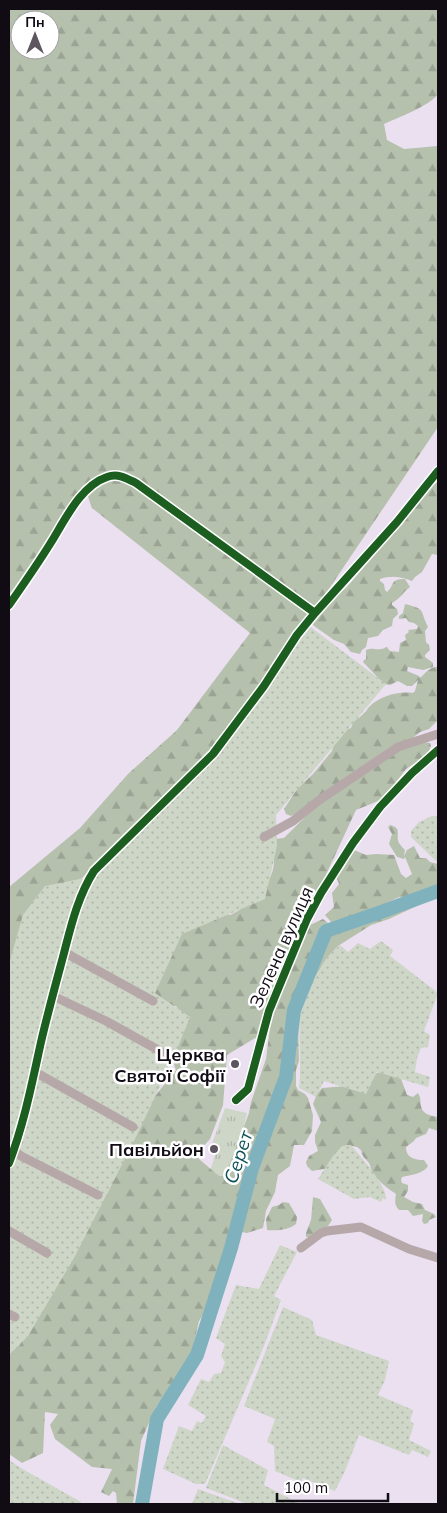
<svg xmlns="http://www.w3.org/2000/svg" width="447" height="1513" viewBox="0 0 447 1513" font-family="Mulish,sans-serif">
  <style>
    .grass { fill: url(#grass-tufts) }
    .forest { fill: url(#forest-firs); fill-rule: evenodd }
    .garden { fill: url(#garden-dots) }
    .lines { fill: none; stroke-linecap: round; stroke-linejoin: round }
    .river { stroke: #80b2be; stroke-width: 14 }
    .minor { stroke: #b6a8a9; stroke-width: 9 }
    .cycleway-casing { stroke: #fff; stroke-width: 11 }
    .cycleway { stroke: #1b5e20; stroke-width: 8 }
    .poi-dot { fill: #5d5661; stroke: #fff; stroke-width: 2 }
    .labels { text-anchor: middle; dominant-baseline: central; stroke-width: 5; stroke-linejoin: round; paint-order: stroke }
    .street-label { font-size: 18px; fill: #110b14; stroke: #fff }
    .poi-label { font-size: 18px; font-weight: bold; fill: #110b14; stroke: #fff; text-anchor: end }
    .water-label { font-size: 19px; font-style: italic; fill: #0b4f57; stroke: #fff }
  </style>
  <defs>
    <pattern id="grass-tufts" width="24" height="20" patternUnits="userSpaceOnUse" patternTransform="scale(1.25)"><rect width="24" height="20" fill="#ced6c7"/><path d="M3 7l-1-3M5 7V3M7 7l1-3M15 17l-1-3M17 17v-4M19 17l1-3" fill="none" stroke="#b0b6aa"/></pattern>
    <pattern id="forest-firs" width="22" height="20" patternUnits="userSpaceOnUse" patternTransform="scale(1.25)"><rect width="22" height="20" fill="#b6c1ad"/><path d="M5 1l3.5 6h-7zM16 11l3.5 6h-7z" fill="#9ba494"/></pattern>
    <pattern id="garden-dots" width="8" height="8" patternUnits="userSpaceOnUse" patternTransform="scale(1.25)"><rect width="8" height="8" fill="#ced6c7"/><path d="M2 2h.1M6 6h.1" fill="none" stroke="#b0b6aa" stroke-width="1.8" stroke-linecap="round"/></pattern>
  </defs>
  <rect width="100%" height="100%" fill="#eae0f0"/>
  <path class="grass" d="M225,1108L247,1113L232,1173L228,1176L217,1177L210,1171L218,1146L212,1144Z"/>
  <path class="forest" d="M9,9H438V94C428,107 399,117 384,124L387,140L404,149L438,146V427L316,608L285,647L218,744L171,792L81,879L48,891L9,984V887L80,828L128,774L177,730L250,633L92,508L87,494L9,605ZM20,20H50V50H20Z
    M438,482V555L432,554L422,572L415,577L412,581C402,577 391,575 380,579V581L384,584L385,590L387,592C396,584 389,579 405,579L410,587C403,592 400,599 392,603V605L397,609L398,614L393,619L392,626L383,630L378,636L368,638L366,647L362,650L360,654L351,652L344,644L334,640L314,626L309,619L320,606L346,588L391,536L399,523L410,513L414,506L433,485Z
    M405,604C427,610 419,609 428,627L425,631L426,642L429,645L430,650L425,655V657L433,663V667L423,670L408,667L407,671L419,676L420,678C425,673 431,666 438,667V720L429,729L420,732L409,741L302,811L291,816L286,814L284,809L297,789L313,774L332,751L335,739L340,732L351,728C355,717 357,721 364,713C366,712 367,709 369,707C380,696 398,691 413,693L415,691L418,680L412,686H407L398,681L390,685L384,684L363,662L364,660L366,659V650C372,647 375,650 381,649C384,649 385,647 387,647L390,651L399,652L400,643L406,640L405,635L409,632L408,630L417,629L418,626L414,623L409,622L406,618L399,619V616L403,613Z
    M422,742L430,743L431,746L427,755L406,769L383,799L356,810L291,950L260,1035L227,1055L223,1105L210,1139L197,1153L199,1159L219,1176H224L226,1173L249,1113L251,1102L266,1059L273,1004L310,925L323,919L328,923L318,935L317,949L288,1009L276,1104L266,1116L255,1160L241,1187L213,1299L199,1321L190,1360L156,1407L141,1441L133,1504H117L116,1493L113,1491L109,1496L101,1492L112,1469L92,1467L55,1439L50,1425L58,1414L45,1412L43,1453L22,1463L9,1454V1347L19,1346L29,1317L70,1260L109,1190L134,1137L135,1121L176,1070L167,1043L185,1018L176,1006L158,1007L151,996L178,934L215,909L230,915C249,907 275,883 274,860C274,856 272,852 271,848L255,841L284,838L330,792L393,751Z
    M390,825C403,828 395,835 399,843C401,846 403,848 405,850L404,856L407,850L414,846L420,858H426L430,862L438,864V885L406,897H399L366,913L332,923L325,915L334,907L332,893L339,884L336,876L344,868L351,852L354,850L366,855L376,854L394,855L401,874L406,878L412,874L405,857L404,859L397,857L389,844L392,834L388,827Z
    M438,888V896L389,919L371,925L338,946L327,958L304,1002L298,1020L299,1061L296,1070V1086L298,1090L305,1094L308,1098L313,1115L312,1131L304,1145H294L290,1166L278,1175L275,1192L266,1211L263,1228L247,1233L242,1232L236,1222L238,1217L242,1212V1206L248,1201V1196L255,1161L267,1134L274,1112L279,1103V1096L284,1089L290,1065L284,1057L295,1005L322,942C341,922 368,919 392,908C407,901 422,894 438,888Z
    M382,1071L400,1076L407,1095L413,1097L418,1093C421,1098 420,1100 421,1106C422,1114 431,1116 438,1117V1131L429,1128L426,1134L416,1138L414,1141L406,1147C406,1158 415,1160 424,1160L428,1166C423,1174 411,1175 402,1177L401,1180L402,1183L408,1185V1191L404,1197L413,1202L422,1204L425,1210L434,1214L436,1217L429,1220L428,1223L424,1224L422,1221L423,1214L413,1216L408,1210H399C394,1205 395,1200 396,1194C387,1188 381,1183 374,1175C371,1171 371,1167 369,1163C365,1158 362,1157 361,1150L357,1147L347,1145C336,1150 334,1158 329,1168L312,1171L307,1166L306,1162L309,1156L318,1151L315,1142V1135L321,1122L313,1104L317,1094L322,1088L346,1086Z
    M313,1197L320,1199L332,1220L328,1226L309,1237H306V1233L311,1220Z
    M283,1202L289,1203L297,1217L296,1224C289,1230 276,1231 267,1230L266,1219L272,1207L279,1205Z"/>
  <path class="garden" d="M304,622L386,684L276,815L277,846L265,899L182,934L155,993L190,1017L174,1057L136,1137L74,1258L28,1336L9,1355V964L23,915L45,886L85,878L139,824L242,717Z
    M432,816H438V863L411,837V831L419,822Z
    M381,941L393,950L390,956L438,993L424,1031L430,1035L428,1047L421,1048L417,1058L415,1072L430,1077L428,1087L377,1072L366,1094L324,1081L316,1097L299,1088C302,1064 298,1039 300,1015C302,1002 318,969 326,959C330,954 335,949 340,945L348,952L358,943L370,949Z
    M351,1145C360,1156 388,1186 386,1200L383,1198L381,1202L370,1197L354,1199L318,1179L333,1156L342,1146Z
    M280,1245L297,1252L274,1296L281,1300L264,1346L205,1484H196L163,1469L179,1426L192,1431L197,1421L202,1423L206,1416L188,1405L201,1379L209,1382L214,1374L221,1373L225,1362L221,1356L225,1344L216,1338L236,1285L259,1289Z
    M283,1307L312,1320L316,1335L389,1361L385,1380L378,1395L413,1410L410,1421L414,1424L409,1440L431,1451L428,1457L412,1450L409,1455L359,1435L345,1471L335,1491L303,1478L301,1482L275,1471L274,1446L267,1442L275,1419L244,1406Z
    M223,1445L268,1470L264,1485L300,1504H248L206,1488Z
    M9,1460L19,1467L81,1502L80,1504H9Z
    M198,1489L240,1504H192Z"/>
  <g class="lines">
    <path class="river" d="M142,1504L157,1419L197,1355L231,1248L252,1168L286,1077L294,1010L326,931L381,912L438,891"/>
    <path class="minor" d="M9,605C23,585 37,565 50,544C64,522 80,486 107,477C118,473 126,478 136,483L315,613
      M264,837L293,821L318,801L398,747L438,734
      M64,952L153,1001
      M53,996L106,1021L169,1056
      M35,1072L133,1127
      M236,1100L248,1089L269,1011L307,919L321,893L353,843L380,807L412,773L438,750
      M14,1149L19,1155L98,1195
      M9,1163C24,1124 32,1083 41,1042C48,1012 56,983 64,953C71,926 78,896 94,871L213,754L264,686L297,635L315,613L397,522L438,471
      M9,1231L47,1253
      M301,1248L321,1233L327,1231L361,1227L409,1249L438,1258
      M9,1314L15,1317"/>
    <defs>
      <path id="cycleway" d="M9,605C23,585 37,565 50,544C64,522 80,486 107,477C118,473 126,478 136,483L315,613
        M236,1100L248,1089L269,1011L307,919L321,893L353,843L380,807L412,773L438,750
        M9,1163C24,1124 32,1083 41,1042C48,1012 56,983 64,953C71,926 78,896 94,871L213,754L264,686L297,635L315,613L397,522L438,471"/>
    </defs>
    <use href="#cycleway" class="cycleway-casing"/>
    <use href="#cycleway" class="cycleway"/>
  </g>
  <g class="poi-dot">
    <circle cx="235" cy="1064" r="5"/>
    <circle cx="214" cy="1149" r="5"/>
  </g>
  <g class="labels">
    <g class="street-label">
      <text transform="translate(281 947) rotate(-66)">Зелена вулиця</text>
    </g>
    <g class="poi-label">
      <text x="225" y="1054">Церква<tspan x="225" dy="21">Святої Софії</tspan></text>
      <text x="204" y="1149">Павільйон</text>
    </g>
    <g class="water-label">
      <text transform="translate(238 1157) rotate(-72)">Серет</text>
    </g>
  </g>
  <rect width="447" height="1513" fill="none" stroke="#110b14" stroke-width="20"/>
  <g transform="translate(35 35)"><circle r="24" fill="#ffffff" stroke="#a09da1"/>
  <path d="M0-4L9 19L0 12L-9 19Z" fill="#5d5661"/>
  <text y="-8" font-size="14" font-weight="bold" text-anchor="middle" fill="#110b14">Пн</text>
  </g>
  <path d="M277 1493v8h111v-8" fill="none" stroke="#110b14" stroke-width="2.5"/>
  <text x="284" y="1493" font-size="15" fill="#110b14" stroke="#ffffff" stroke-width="4" paint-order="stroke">100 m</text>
</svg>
